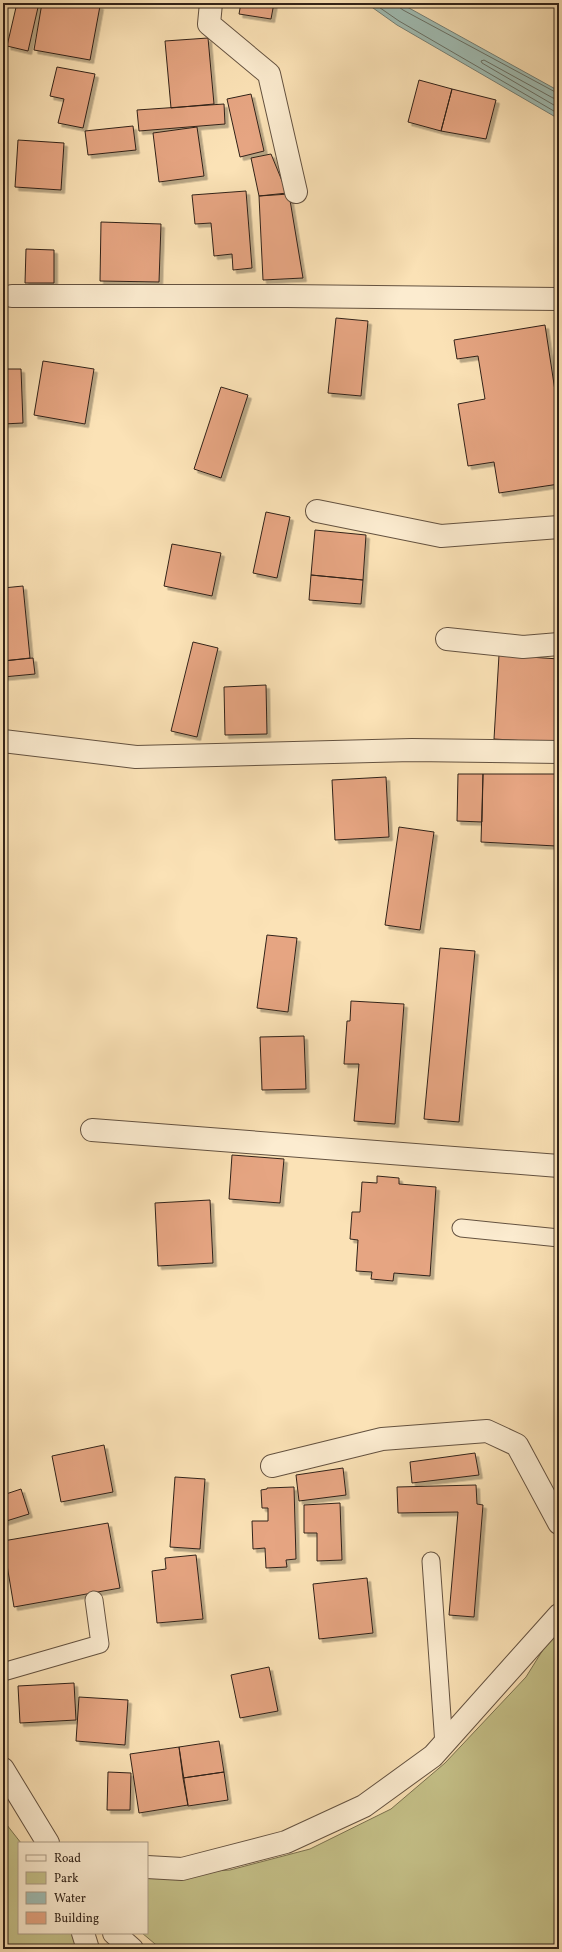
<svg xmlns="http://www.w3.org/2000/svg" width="562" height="1952" viewBox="0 0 562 1952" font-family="Vollkorn,serif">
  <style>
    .green { fill: #c5c189; stroke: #7b7250 }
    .water { fill: #a0bdb4; stroke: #747f76 }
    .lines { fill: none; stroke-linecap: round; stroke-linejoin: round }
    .shore { stroke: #687066; stroke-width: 1 }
    .building { fill: #e6a582; stroke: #312218; filter: url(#shadow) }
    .service-casing { stroke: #645240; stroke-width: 19 }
    .minor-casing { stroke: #645240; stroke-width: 24 }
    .service { stroke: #fcecd0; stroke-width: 17 }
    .minor { stroke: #fcecd0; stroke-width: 22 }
  </style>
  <defs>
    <filter id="shadow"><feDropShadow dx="3.5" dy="3.5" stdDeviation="0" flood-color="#0004"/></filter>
  </defs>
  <rect width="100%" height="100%" fill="#fbe2b6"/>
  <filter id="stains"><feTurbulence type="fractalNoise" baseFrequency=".005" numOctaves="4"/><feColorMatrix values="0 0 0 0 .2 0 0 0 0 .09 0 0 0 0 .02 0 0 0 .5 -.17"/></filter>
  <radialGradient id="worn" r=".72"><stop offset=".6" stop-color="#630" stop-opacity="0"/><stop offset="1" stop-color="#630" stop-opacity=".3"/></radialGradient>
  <path class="green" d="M559,1624V1949H161L142,1933H147V1875L230,1870L310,1849L391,1809L445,1763L526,1677Z
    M3,1820L21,1843H19V1933H75L79,1949H3Z"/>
  <path class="water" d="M366,3H400L559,91V119L397,25Z"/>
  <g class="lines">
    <path class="shore" d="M373,3L399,21L559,114
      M398,3L399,7L403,10L559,94
      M559,99L553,98L484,60L481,61L482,63L559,108"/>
  </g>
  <path class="building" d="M17,3H39L28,51L7,46Z
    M42,3H83L100,6L90,60L34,50Z
    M241,3H274L271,19L239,14Z
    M208,38L214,104L171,108L165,41Z
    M57,67L95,74L83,128L58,123L64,99L50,96Z
    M419,80L452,89L441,131L408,122Z
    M452,89L496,100L486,139L441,131Z
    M251,94L264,151L240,157L227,99Z
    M224,104L225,124L139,131L137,110Z
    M133,126L136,150L88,155L85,131Z
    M197,127L204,176L159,182L153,133Z
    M18,140L64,143L61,190L15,187Z
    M271,154L287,193L259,196L251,158Z
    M246,191L252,268L233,270L232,254L214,256L211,223L195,224L192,195Z
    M289,194L303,278L263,280L259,196Z
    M101,222L161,224L159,282L100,281Z
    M26,249L54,250V283H25Z
    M336,318L368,321L361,396L328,393Z
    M545,325L559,417V484L499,493L494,462L468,466L458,404L485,399L478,356L457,359L454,340Z
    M43,361L94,369L85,424L34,415Z
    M3,369H21L23,423L3,424Z
    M221,387L248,395L221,478L194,469Z
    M266,512L290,517L277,578L253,573Z
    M315,530L366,535L363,580L311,575Z
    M172,544L221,553L212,596L164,586Z
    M311,575L363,580L361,604L309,600Z
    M23,586L30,658L3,661V588Z
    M193,642L218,648L197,737L171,731Z
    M499,655L559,659V743L494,739Z
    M33,658L35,674L3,677V661Z
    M266,685L267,734L225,735L224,687Z
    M458,774H483L482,822L457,821Z
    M483,774H559V855H556V846L481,842Z
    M386,777L389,837L335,840L332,780Z
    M399,827L434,832L420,930L385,925Z
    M267,935L297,938L288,1012L257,1008Z
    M440,948L475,951L459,1122L424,1119Z
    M351,1001L404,1004L395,1124L354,1121L359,1064H344L347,1021H350Z
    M304,1036L306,1089L262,1090L260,1037Z
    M232,1155L284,1159L280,1203L229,1199Z
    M377,1176L399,1178V1184L436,1187L430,1276L394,1273L393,1281L371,1279L372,1272L356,1271L358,1240L350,1239L352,1212H360L362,1182L377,1183Z
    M210,1200L213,1263L158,1266L155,1203Z
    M104,1445L113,1492L61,1502L52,1456Z
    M475,1453L479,1475L412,1483L410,1462Z
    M343,1468L346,1495L299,1501L296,1475Z
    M175,1477L205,1479L200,1549L170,1547Z
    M476,1485L477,1504L483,1505L474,1617L449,1615L458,1512L398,1513L397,1487Z
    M294,1487L296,1559L286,1560L287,1567L266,1568L265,1548L253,1549L252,1521H268V1508H262L261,1490L267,1489V1488Z
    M21,1489L29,1514L3,1522V1495Z
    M340,1503L342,1560L317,1561V1533H304V1505Z
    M108,1523L120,1588L14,1607L3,1541Z
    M196,1555L203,1619L157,1623L152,1571L166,1569L165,1558Z
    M367,1578L373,1633L319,1639L313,1584Z
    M269,1667L278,1711L240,1718L231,1675Z
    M74,1683L76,1720L20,1723L18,1686Z
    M79,1697L128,1700L125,1745L76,1741Z
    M219,1741L224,1772L183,1778L179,1747Z
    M179,1747L188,1805L139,1813L130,1754Z
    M108,1772L131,1773L130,1810H107Z
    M224,1772L228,1800L188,1806L183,1778Z"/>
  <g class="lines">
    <defs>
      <path id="service" d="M461,1228L559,1238
        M431,1561L444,1745
        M3,1672L100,1644L94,1600"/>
      <path id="minor" d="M211,3L209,24L269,74L296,192
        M12,296H287L559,299
        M317,511L441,536L559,527
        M447,639L523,647L559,644
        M3,741L136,757L412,750L559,752
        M92,1130L559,1166
        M272,1466L382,1439L487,1431L517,1445L559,1523
        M3,1769L48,1843
        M147,1867L182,1869L286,1842L364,1806L433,1756L559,1615
        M83,1933L88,1949
        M114,1933L132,1949"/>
    </defs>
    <use href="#service" class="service-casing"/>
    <use href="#minor" class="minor-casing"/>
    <use href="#service" class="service"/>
    <use href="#minor" class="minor"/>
  </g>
  <rect width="562" height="1952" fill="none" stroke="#fbe2b6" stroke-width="16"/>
  <rect x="4" y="4" width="554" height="1944" fill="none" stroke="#312218" stroke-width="2"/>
  <rect x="8" y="8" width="546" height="1936" fill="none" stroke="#312218"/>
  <rect x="18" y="1842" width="130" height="92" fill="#fcecd0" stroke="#ab9b86"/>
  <rect x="26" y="1855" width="20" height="6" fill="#fcecd0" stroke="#ab9b86"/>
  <text x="54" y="1862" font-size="12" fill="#312218">Road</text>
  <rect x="26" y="1872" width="20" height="12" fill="#c5c189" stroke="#ab9b86"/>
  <text x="54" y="1882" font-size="12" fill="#312218">Park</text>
  <rect x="26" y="1892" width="20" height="12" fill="#a0bdb4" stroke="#ab9b86"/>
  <text x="54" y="1902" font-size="12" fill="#312218">Water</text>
  <rect x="26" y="1912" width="20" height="12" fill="#e6a582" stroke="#ab9b86"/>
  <text x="54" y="1922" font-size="12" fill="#312218">Building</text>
  <rect width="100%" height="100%" filter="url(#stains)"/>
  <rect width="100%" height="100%" fill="url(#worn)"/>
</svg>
